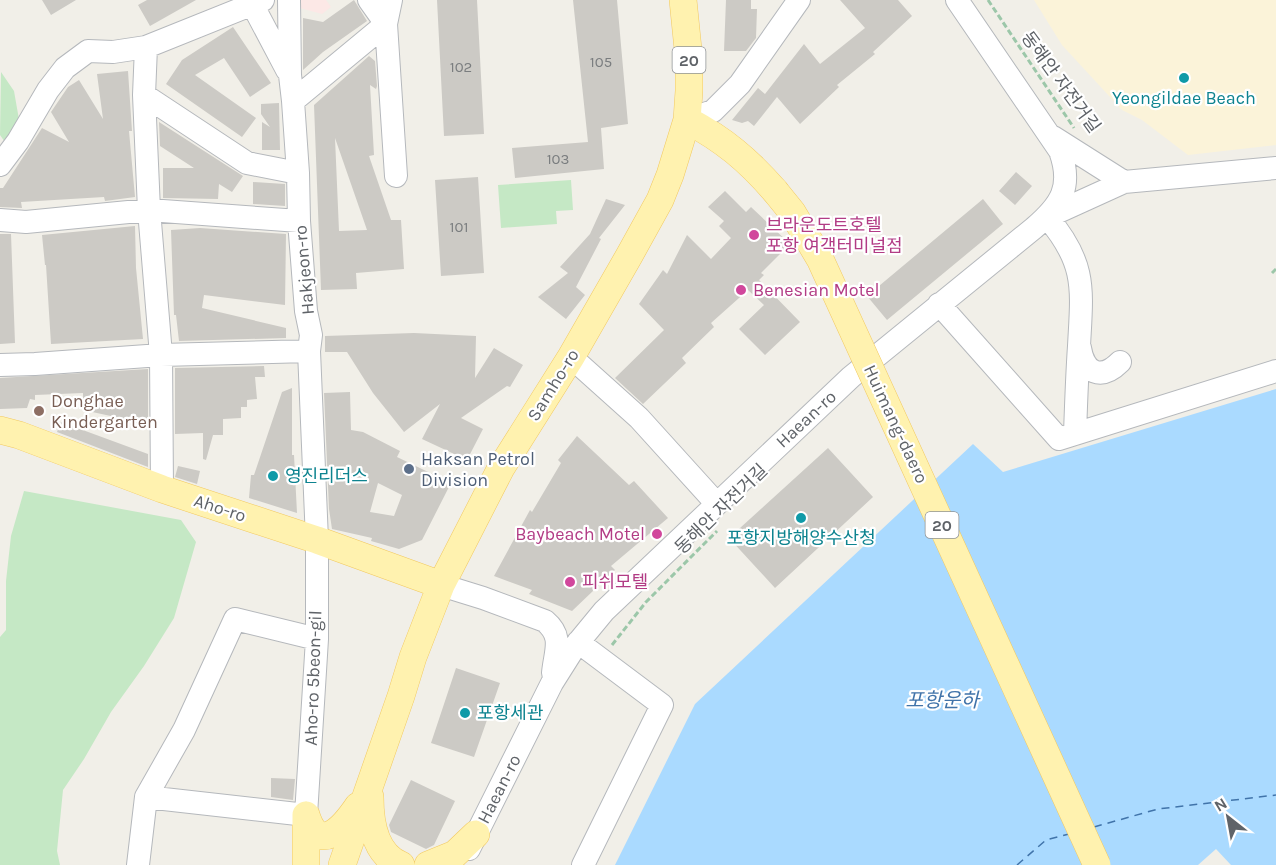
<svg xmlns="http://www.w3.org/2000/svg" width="1276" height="865" viewBox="0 0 1276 865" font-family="Karla,'Noto Sans KR',sans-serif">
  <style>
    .medical { fill: #fce8e6 }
    .green { fill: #c5e8c5 }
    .sand { fill: #fbf3d9 }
    .water { fill: #aadaff }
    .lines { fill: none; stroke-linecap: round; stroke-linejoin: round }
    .ferry { stroke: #4174aa; stroke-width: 1.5; stroke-dasharray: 8 6; stroke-linecap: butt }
    .building { fill: #cccac5; fill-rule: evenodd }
    .minor-casing { stroke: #b5b8bc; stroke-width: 24 }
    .major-casing { stroke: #f2c960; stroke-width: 28 }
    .path { stroke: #9cc7a9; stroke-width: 3; stroke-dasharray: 6 3; stroke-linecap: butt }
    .minor { stroke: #fff; stroke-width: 22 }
    .major { stroke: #fff2af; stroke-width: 27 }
    .major-bridge-casing { stroke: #f2c960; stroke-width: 28; stroke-linecap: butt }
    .major-bridge { stroke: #fff2af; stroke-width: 27 }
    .culture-dot { fill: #0f9aa8; stroke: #fff; stroke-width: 2 }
    .hotel-dot { fill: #d1479c; stroke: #fff; stroke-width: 2 }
    .education-dot { fill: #8d6e63; stroke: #fff; stroke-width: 2 }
    .service-dot { fill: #5c6f8a; stroke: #fff; stroke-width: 2 }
    .labels { text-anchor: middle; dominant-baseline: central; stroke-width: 4.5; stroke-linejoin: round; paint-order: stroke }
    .number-label { font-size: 15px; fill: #7a7d7f }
    .shield { fill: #fff; stroke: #8f9295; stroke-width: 1.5 }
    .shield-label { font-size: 16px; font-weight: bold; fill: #5f6368 }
    .street-label { font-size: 18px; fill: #5f6368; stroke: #fff }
    .culture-label { font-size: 18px; fill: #0d838f; stroke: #fff }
    .hotel-label { font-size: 18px; fill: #b23c85; stroke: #fff; text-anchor: start }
    .education-label { font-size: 18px; fill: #785e54; stroke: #fff; text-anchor: start }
    .service-label { font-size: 18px; fill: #4e5e75; stroke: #fff; text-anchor: start }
    .water-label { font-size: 20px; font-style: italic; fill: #4174aa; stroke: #fff }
  </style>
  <rect width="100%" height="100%" fill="#f1efe8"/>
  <path class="medical" d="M296,0H326L331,7L322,14L296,7Z"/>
  <path class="green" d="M1,72L14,91L21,131L7,145L0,135Z
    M571,180L573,210L556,211L557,224L501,228L498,185Z
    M24,491L181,520L196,542L174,618L144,666L111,712L84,759L63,790L57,851L60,865H0V637L6,630V581L11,536Z"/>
  <path class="sand" d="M1034,0H1276V145L1188,155L1142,120L1122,110L1062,45Z"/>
  <path class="water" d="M1276,389V865H1231L1216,849L1198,865H615L695,704L973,444L1003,472Z"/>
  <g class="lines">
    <path class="ferry" d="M1094,827L1158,809L1276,795
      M1017,865L1046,840L1069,834"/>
  </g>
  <path class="building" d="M42,0H76L51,15Z
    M147,0H196L150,26L138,5Z
    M354,0L367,21L323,52L303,70V18L323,22Z
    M437,0H477L484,134L444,136Z
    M573,0H617L628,124L601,128L604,169L515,178L512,148L588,142Z
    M726,0H751V9H757L756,38L746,51H724Z
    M840,0H898L912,16L873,52L875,54L837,85L839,87L800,124L777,97L754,126L748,121L742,123L732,120L758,88L765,94L804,44L820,64L865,28Z
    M233,27L271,83L250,97L224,58L195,75L256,118L242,137L166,84L182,60Z
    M369,56L375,61L377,86L376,89L370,85L374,155L369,156L391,220H401L404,269L356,273L357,289L321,290L314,105ZM335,138L367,230L339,231Z
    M128,71L132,131H129L135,197L105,201L104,197L21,202L22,208L0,207V188H3L42,128L69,142L51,112L68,87L79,80L103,119L97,74Z
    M279,103L280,150H262V122L270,127L261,114V104Z
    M159,122L243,176L232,192L219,184L218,199L163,198V168H194L160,146Z
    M1016,172L1032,186L1015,205L999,191Z
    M478,177L484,273L441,276L435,180Z
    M253,182L285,184V206L253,204Z
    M725,191L746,212L751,207L790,244L761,273L764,275L759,280L800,322L765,355L739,329L764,305L748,290L711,323L714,327L682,358L686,363L643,404L615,378L664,330L639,304L663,270L667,274L687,235L711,259L731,238L719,226L724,221L708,207Z
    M606,199L625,205L599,238L601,239L576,287L585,295L566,319L538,297L568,273L560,267L590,234Z
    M983,199L1003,224L887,320L867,296Z
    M135,226L136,268L143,339L51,344L46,265H45L42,235Z
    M200,228L286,234L285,305L204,295L202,308L286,328V338L179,341L176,315H174L171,230Z
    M0,234H11L15,343L0,344Z
    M414,333L476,336L475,378L494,348L523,365L510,387L507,386L461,418L483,429L467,460L422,439L440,404L404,432L373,393L347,352H325V336Z
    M264,366L265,377H255L257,399L247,400V407H241V418L223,419V435H213L206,460L203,459V433L175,434V368Z
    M148,369V425L120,420V418L83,410V393L35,395V400L30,399L27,408L0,409V378Z
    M292,388V455H294L297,513L249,498L251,475H254L282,392Z
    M350,392L351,430L363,432L400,451L397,457L451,483L422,540L399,549L371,541L372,538L332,529L329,509L324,393ZM378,483L402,495L394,516L370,512Z
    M61,422L148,454V467L57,432Z
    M577,436L629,485L634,481L668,518L611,566L615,570L572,611L529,594L532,590L494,576L530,510L532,512L561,463L558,460Z
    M828,448L873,497L775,588L729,538Z
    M178,466L200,471L197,484L175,477Z
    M456,668L500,683L474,757L431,743Z
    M271,778L295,779L293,800L271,797Z
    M411,780L455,801L434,845L426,849L391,832L389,825Z"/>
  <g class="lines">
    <defs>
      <path id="minor" d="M250,0L287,70
        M289,0L290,75L293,101L298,173L299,221L306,311L311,335L309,351L317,540V639L306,815L146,797L184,730L235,619L317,639
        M391,0L386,24L396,176
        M146,47L144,95L149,210L161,355L162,489
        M144,95L247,163L298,173
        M293,101L386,24L369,0
        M687,120L713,111L740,84L799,0
        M1053,137L1124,182
        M0,165L18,141L48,90L65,68L88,51L113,52L146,47L263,0
        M0,220L26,222L149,210L299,221
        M939,304L1059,439L1276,371
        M1080,348C1084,373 1101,381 1120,362
        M571,357L639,418L716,503
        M0,365L35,364L161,355L309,351
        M1075,434C1076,405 1077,375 1079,346C1082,289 1087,264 1047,217L1124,182L1276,168
        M441,585L483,598L545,621C564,637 555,651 553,673
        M578,642L662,705L583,865
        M469,849L552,683L576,645L604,611L851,377L1034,228C1061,205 1073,187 1060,151L957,0
        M138,865L146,797"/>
      <path id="major" d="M687,120C724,140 747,159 775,191
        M0,430L19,435L162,489L317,540L441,585
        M370,797C370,822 374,854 401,865
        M306,815C319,856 343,828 358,806
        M306,865V815
        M342,865L401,696L413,657L441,585L501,468L571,357L629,256L660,200L670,175L687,120L689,91V59L683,0
        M428,865L455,854L476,834"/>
    </defs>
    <use href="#minor" class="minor-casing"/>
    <use href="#major" class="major-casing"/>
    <path class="path" d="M988,0L1074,128
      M1272,273L1276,269
      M612,645L646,602L717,531"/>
    <use href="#minor" class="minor"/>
    <use href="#major" class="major"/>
    <defs>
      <path id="major-bridge" d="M775,191L792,212L820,259L1097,865"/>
    </defs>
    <use href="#major-bridge" class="major-bridge-casing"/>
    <use href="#major-bridge" class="major-bridge"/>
  </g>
  <g class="culture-dot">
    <circle cx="1184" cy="78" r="6"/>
    <circle cx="273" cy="476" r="6"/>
    <circle cx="801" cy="518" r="6"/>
    <circle cx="465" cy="713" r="6"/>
  </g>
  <g class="hotel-dot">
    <circle cx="754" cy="235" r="6"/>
    <circle cx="741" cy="290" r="6"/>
    <circle cx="657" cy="534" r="6"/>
    <circle cx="570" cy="582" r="6"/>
  </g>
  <circle class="education-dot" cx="39" cy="411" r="6"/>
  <circle class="service-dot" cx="409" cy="469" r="6"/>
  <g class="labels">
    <g class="number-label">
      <text x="601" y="62">105</text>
      <text x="461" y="67">102</text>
      <text x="558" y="159">103</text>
      <text x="459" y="227">101</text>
    </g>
    <g class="shield">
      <rect x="672.5" y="47" width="33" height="26" rx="4.5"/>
      <rect x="925.5" y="512" width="33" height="26" rx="4.5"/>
    </g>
    <g class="shield-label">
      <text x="689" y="60">20</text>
      <text x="942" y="525">20</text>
    </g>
    <g class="street-label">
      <text transform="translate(1061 82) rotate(54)">동해안 자전거길</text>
      <text transform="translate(304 270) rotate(-95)">Hakjeon-ro</text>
      <text transform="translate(553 385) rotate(-58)">Samho-ro</text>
      <text transform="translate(806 419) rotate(-43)">Haean-ro</text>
      <text transform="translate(896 424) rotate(65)">Huimang-daero</text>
      <text transform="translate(220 508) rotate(18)">Aho-ro</text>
      <text transform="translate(721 509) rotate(-44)">동해안 자전거길</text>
      <text transform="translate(313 678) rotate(-88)">Aho-ro 5beon-gil</text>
      <text transform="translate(499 789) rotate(-63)">Haean-ro</text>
    </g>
    <g class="culture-label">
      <text x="1184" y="98">Yeongildae Beach</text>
      <text x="285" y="476" text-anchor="start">영진리더스</text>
      <text x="801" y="538">포항지방해양수산청</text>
      <text x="477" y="713" text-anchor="start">포항세관</text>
    </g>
    <g class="hotel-label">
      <text x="766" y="225">브라운도트호텔<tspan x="766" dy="21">포항 여객터미널점</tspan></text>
      <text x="753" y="290">Benesian Motel</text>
      <text x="645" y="534" text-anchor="end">Baybeach Motel</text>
      <text x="582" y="582">피쉬모텔</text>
    </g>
    <g class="education-label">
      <text x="51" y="401">Donghae<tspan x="51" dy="21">Kindergarten</tspan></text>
    </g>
    <g class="service-label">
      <text x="421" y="459">Haksan Petrol<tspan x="421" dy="21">Division</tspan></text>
    </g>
    <g class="water-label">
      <text x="942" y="700">포항운하</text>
    </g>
  </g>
  <g transform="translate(1228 817) rotate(329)" stroke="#ffffff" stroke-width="4.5" paint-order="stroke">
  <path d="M0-4.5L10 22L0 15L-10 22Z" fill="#5f6368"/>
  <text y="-9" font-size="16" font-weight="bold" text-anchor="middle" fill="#5f6368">N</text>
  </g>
</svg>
